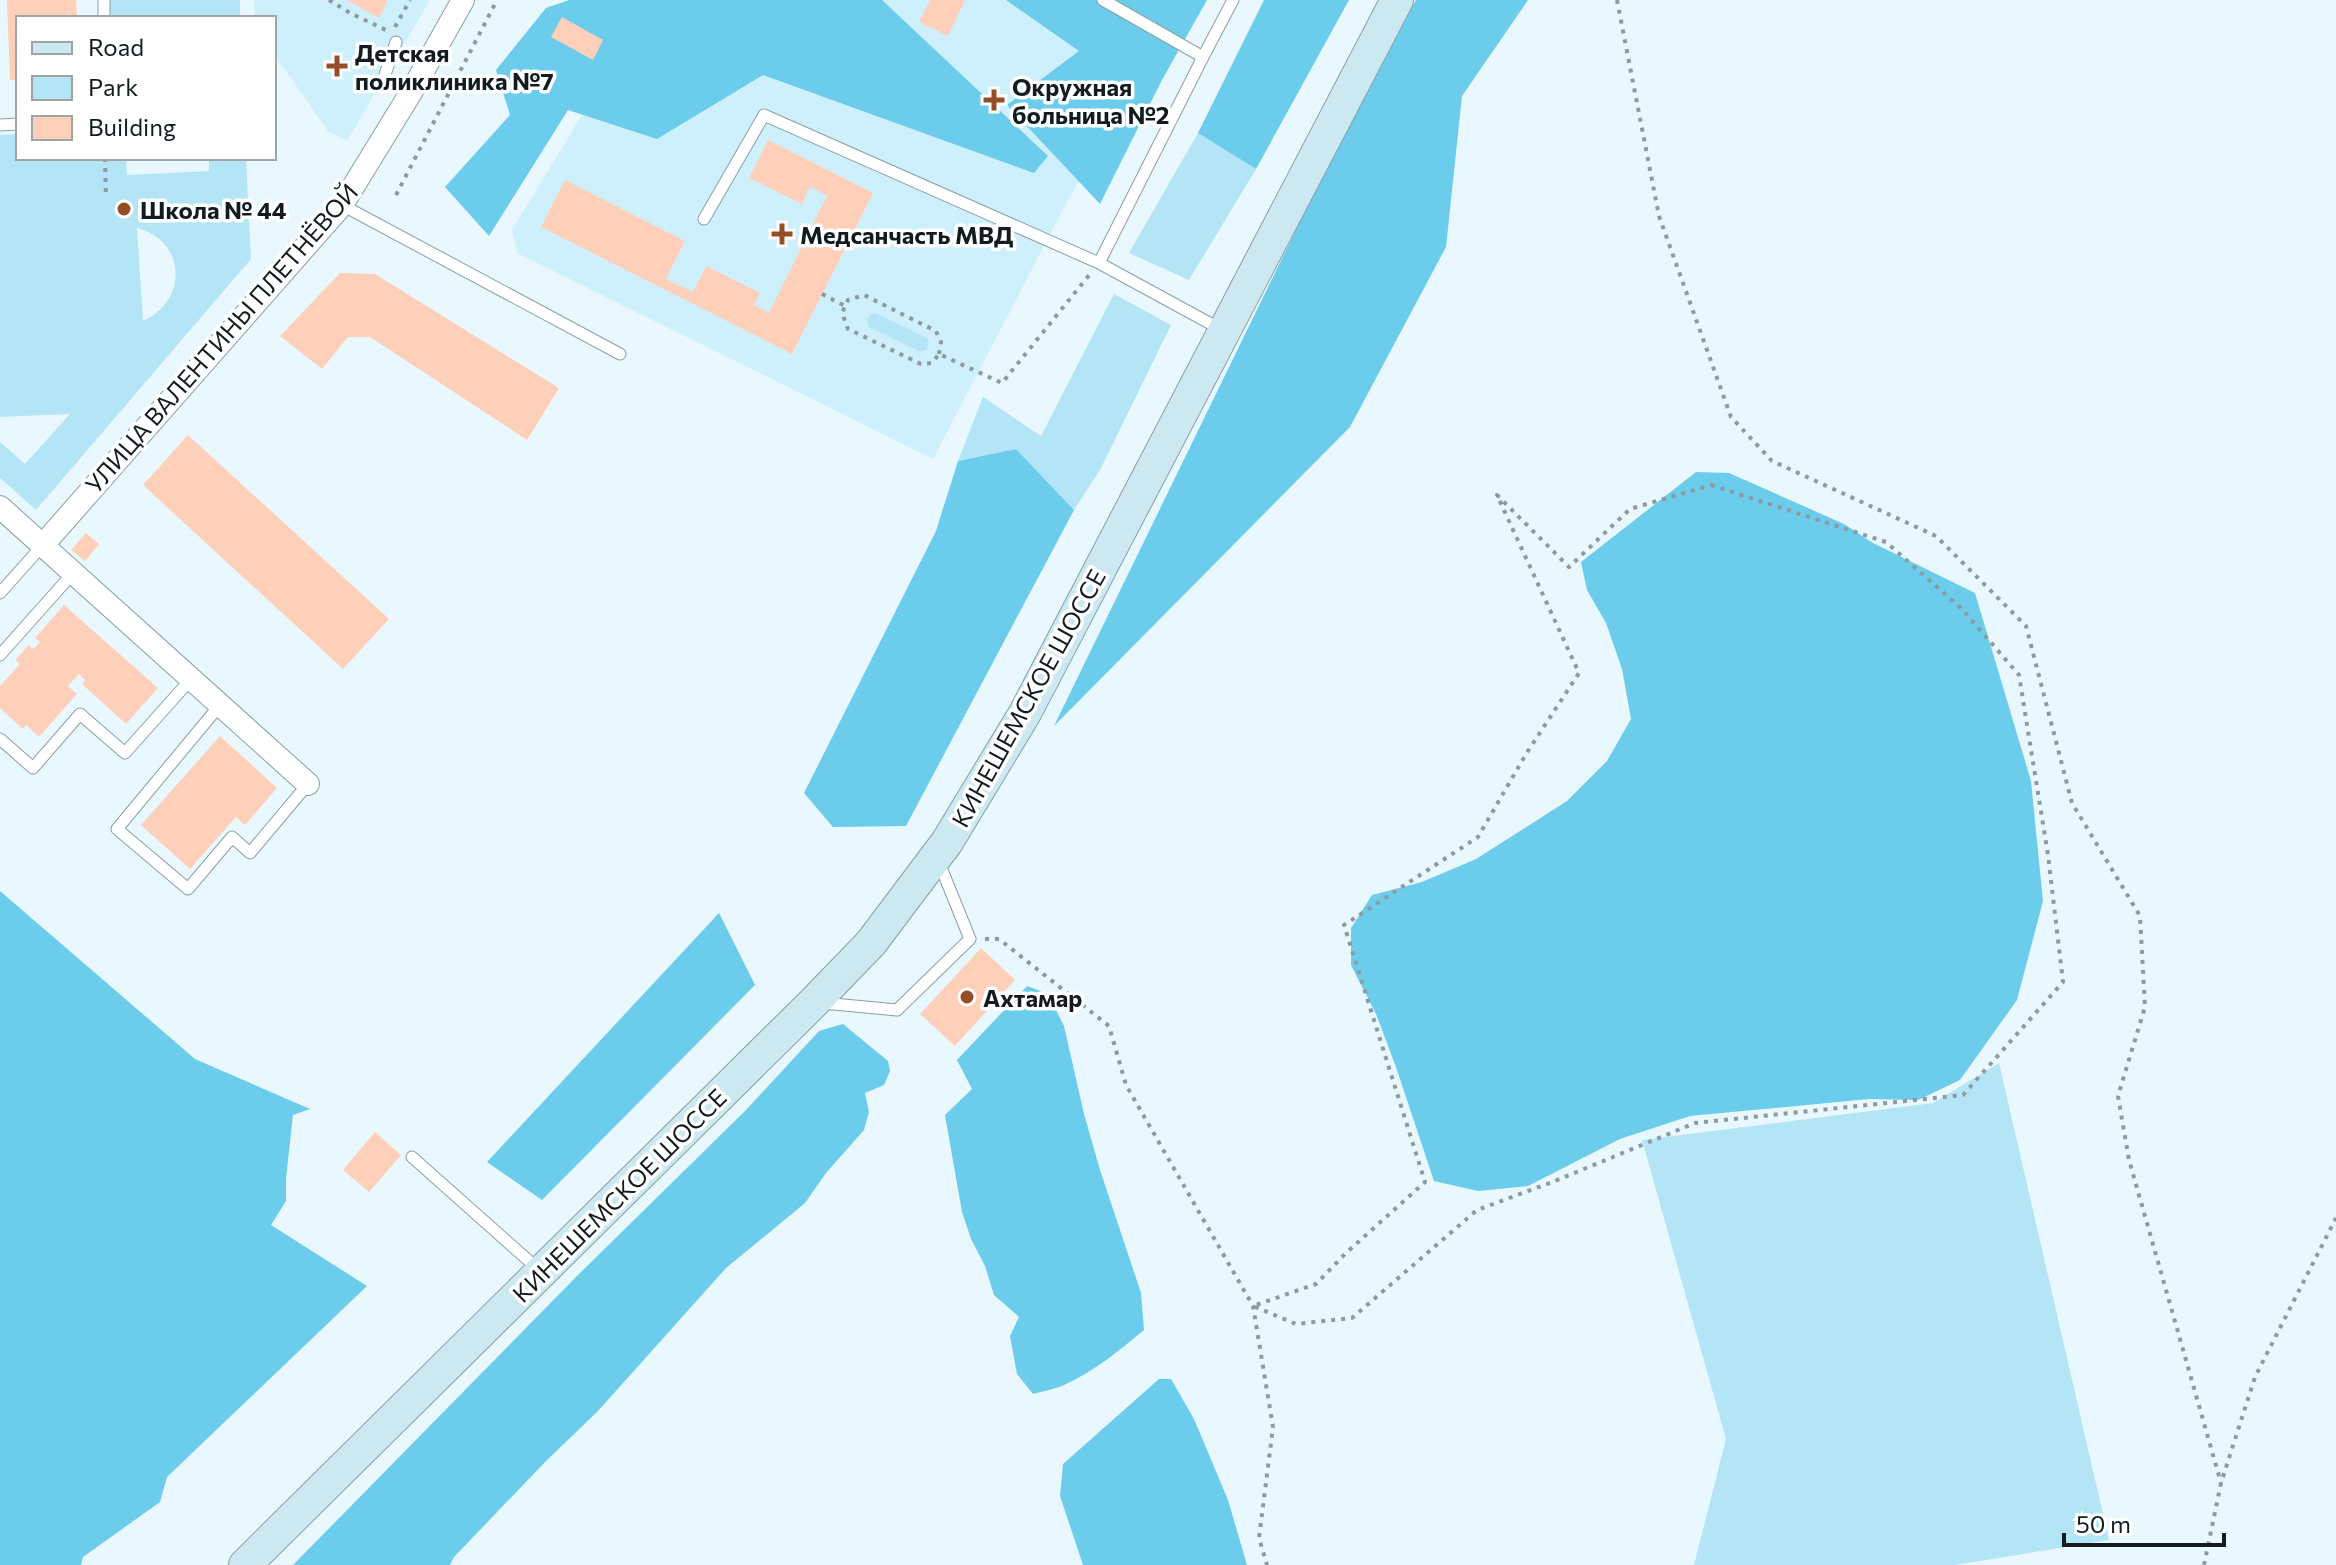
<svg xmlns="http://www.w3.org/2000/svg" width="2336" height="1565" viewBox="0 0 2336 1565" font-family="Commissioner,sans-serif">
  <style>
    .built { fill: #cdf0fc }
    .green { fill: #b3e5f7; fill-rule: evenodd }
    .forest { fill: #6bcceb }
    .building { fill: #fed0b9 }
    .lines { fill: none; stroke-linecap: round; stroke-linejoin: round }
    .lane-casing { stroke: #87a0a8; stroke-width: 13 }
    .street-casing { stroke: #87a0a8; stroke-width: 24 }
    .secondary-casing { stroke: #87a0a8; stroke-width: 34 }
    .path { stroke: #8d9a9f; stroke-width: 4; stroke-dasharray: 4 6; stroke-linecap: butt }
    .lane { stroke: #fff; stroke-width: 11 }
    .street { stroke: #fff; stroke-width: 22 }
    .secondary { stroke: #cce8f0; stroke-width: 32 }
    .poi-dot { fill: #944d26; stroke: #fff; stroke-width: 3 }
    .labels { text-anchor: middle; dominant-baseline: central; stroke-width: 7; stroke-linejoin: round; paint-order: stroke }
    .poi-label { font-size: 24px; font-weight: bold; fill: #121c1f; stroke: #fff; text-anchor: start }
    .street-label { font-size: 24px; fill: #121c1f; stroke: #fff }
  </style>
  <rect width="100%" height="100%" fill="#e9f8fe"/>
  <path class="built" d="M254,0H430L347,141L328,131L274,54V18H255Z
    M652,0H1186L1068,200L933,459L517,253L512,230Z"/>
  <path class="green" d="M109,0H240V18H110Z
    M1198,133L1256,169L1189,280L1129,253Z
    M18,134V158H126L127,175L209,171V158H246L251,259L36,510L0,478V442L25,464L70,414L0,417V135ZM137,228C187,241 188,301 143,321Z
    M1114,294L1171,325L1100,470L1074,510L1016,449L958,461L983,397L1041,436Z
    M876,313L927,338L929,343L926,350L921,352L869,327L867,321L870,314Z
    M1999,1063L2109,1540L1955,1565H1694L1726,1439L1642,1140L1933,1103Z"/>
  <path class="forest" d="M569,0H882L1048,156L1034,173L763,75L657,139L568,110L489,236L445,187L510,115L496,70L546,8Z
    M1006,0H1207L1162,80L1100,204L1007,105L1079,51Z
    M1264,0H1349L1256,169L1198,133Z
    M1416,0H1528L1462,96L1446,247L1350,427L1054,726L1353,113Z
    M1016,449L1074,510L906,826L833,827L804,793L936,531L958,461Z
    M1696,472L1729,473L1844,524L1873,543L1975,593L2031,781L2043,901L2017,1000L1960,1080L1918,1100L1869,1099L1690,1116L1620,1139L1528,1186L1478,1191L1434,1181L1396,1067L1376,1014L1351,965V928L1372,895L1422,882L1476,859L1567,801L1607,761L1631,719L1622,669L1606,623L1587,590L1581,562Z
    M0,891L195,1059L310,1109L293,1115L286,1178V1201L271,1225L367,1286L167,1477L160,1502L83,1557L81,1565H0Z
    M719,913L755,985L542,1200L487,1162Z
    M1027,986L1048,994L1064,1026L1084,1114L1100,1170L1141,1293L1144,1330C1120,1350 1093,1372 1064,1385C1055,1389 1043,1391 1033,1394L1017,1374L1010,1336L1019,1317L994,1295L985,1266L971,1239L962,1212L945,1115L972,1089L957,1060Z
    M843,1024L888,1061L890,1071L884,1085L865,1093L869,1112L864,1130L826,1173L805,1203L726,1268L598,1411L546,1461L454,1557L450,1565H293L578,1275L746,1110L819,1031Z
    M1159,1379H1171L1194,1419L1228,1500L1247,1565H1083L1060,1496L1063,1464Z"/>
  <path class="building" d="M7,0H76L77,18H18V80H10Z
    M347,0H388L379,18Z
    M930,0H965L948,36L919,22Z
    M562,17L603,40L593,60L551,37Z
    M768,140L873,193L792,354L541,227L565,180L685,241L666,279L693,292L706,266L760,293L754,305L769,313L827,196L810,187L802,204L749,178Z
    M340,273L375,274L559,388L527,440L370,337H348L322,369L280,336Z
    M188,435L389,619L343,669L143,485Z
    M86,533L99,544L85,561L71,550Z
    M64,605L158,688L126,724L82,684L85,680L79,674L68,686L77,694L39,737L26,725L23,729L0,708V686L20,664L15,660L29,645L33,649L40,642L35,638Z
    M220,736L277,788L245,825L236,817L190,869L141,825Z
    M981,948L1015,980L955,1046L920,1014Z
    M375,1132L401,1155L369,1192L343,1170Z"/>
  <g class="lines">
    <defs>
      <path id="lane" d="M104,0V18
        M1103,0L1203,57L1099,263L1224,331
        M396,42L384,78L410,94
        M1203,57L1233,0
        M0,125L18,124
        M342,205L620,354
        M704,219L764,115L1099,263
        M0,593L42,546
        M0,655L73,573
        M220,705L117,829L188,889L232,837L250,853L308,784
        M0,739L33,768L80,714L125,753L191,679
        M823,1003L897,1010L970,939L938,860
        M412,1157L538,1269"/>
      <path id="street" d="M0,507L308,784
        M42,546L342,205L410,94L463,0"/>
      <path id="secondary" d="M245,1565L814,1002L871,943L947,842L1025,713L1397,0"/>
    </defs>
    <use href="#lane" class="lane-casing"/>
    <use href="#street" class="street-casing"/>
    <use href="#secondary" class="secondary-casing"/>
    <path class="path" d="M329,0L350,13L388,31
      M1617,0L1659,216L1731,417L1772,461L1936,536L2026,626L2072,803L2140,916L2145,1007L2118,1096L2129,1160L2221,1483
      M395,27L410,0
      M105,158L106,198
      M396,195L497,0
      M822,294L845,306
      M939,354L941,342L936,331L864,295L848,300L842,313L848,329L921,364L932,363L939,354L1002,383L1090,274
      M1711,485L1886,542L1962,609L2019,675L2048,855L2063,982L1963,1095L1695,1123L1555,1181L1477,1210L1352,1318L1296,1324L1253,1306L1316,1284L1346,1253L1425,1182L1344,925L1478,837L1526,754L1579,673L1497,495L1569,567L1630,509Z
      M985,939H999L1109,1026L1126,1085L1253,1306L1273,1427L1259,1538L1267,1565
      M2204,1565L2221,1483L2255,1377L2336,1218"/>
    <use href="#lane" class="lane"/>
    <use href="#street" class="street"/>
    <use href="#secondary" class="secondary"/>
  </g>
  <g class="poi-dot">
    <path d="M333 54h8v8h8v8h-8v8h-8v-8h-8v-8h8z"/>
    <path d="M990 88h8v8h8v8h-8v8h-8v-8h-8v-8h8z"/>
    <circle cx="124" cy="209" r="8"/>
    <path d="M778 222h8v8h8v8h-8v8h-8v-8h-8v-8h8z"/>
    <circle cx="967" cy="997" r="8"/>
  </g>
  <g class="labels">
    <g class="poi-label">
      <text x="355" y="52">Детская<tspan x="355" dy="28">поликлиника №7</tspan></text>
      <text x="1012" y="86">Окружная<tspan x="1012" dy="28">больница №2</tspan></text>
      <text x="140" y="209">Школа № 44</text>
      <text x="800" y="234">Медсанчасть МВД</text>
      <text x="983" y="997">Ахтамар</text>
    </g>
    <g class="street-label">
      <text transform="translate(221 338) rotate(-49)">УЛИЦА ВАЛЕНТИНЫ ПЛЕТНЁВОЙ</text>
      <text transform="translate(1028 698) rotate(-61)">КИНЕШЕМСКОЕ ШОССЕ</text>
      <text transform="translate(619 1195) rotate(-45)">КИНЕШЕМСКОЕ ШОССЕ</text>
    </g>
  </g>
  <rect x="16" y="16" width="260" height="144" fill="#ffffff" stroke="#a0a4a5" stroke-width="2"/>
  <rect x="32" y="42" width="40" height="12" fill="#cce8f0" stroke="#a0a4a5" stroke-width="2"/>
  <text x="88" y="56" font-size="24" fill="#121c1f">Road</text>
  <rect x="32" y="76" width="40" height="24" fill="#b3e5f7" stroke="#a0a4a5" stroke-width="2"/>
  <text x="88" y="96" font-size="24" fill="#121c1f">Park</text>
  <rect x="32" y="116" width="40" height="24" fill="#fed0b9" stroke="#a0a4a5" stroke-width="2"/>
  <text x="88" y="136" font-size="24" fill="#121c1f">Building</text>
  <path d="M2064 1533v12h160v-12" fill="none" stroke="#121c1f" stroke-width="4"/>
  <text x="2076" y="1533" font-size="24" fill="#121c1f" stroke="#ffffff" stroke-width="6" paint-order="stroke">50 m</text>
</svg>
